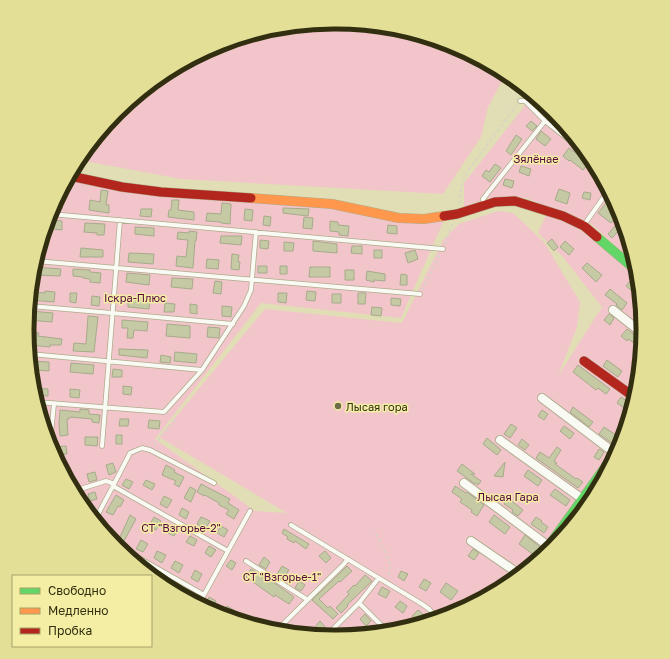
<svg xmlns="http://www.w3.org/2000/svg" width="670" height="659" viewBox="0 0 670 659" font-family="'Golos Text',sans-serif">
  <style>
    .green { fill: #f2c5ca }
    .building { fill: #c5caa5; stroke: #a7aa8b }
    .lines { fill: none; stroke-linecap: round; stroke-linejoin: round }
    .lane-casing { stroke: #aeac8c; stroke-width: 5.5 }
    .street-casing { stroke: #aeac8c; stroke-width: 10 }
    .fast-casing { stroke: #aeac8c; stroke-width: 10 }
    .slow-casing { stroke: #aeac8c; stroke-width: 10 }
    .jam-casing { stroke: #aeac8c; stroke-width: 10 }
    .path { stroke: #d4d4c7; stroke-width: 1.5; stroke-dasharray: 3 3; stroke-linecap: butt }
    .lane { stroke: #fafaf4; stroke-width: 4 }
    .street { stroke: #fafaf4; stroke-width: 8 }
    .fast { stroke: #63d668; stroke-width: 9 }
    .slow { stroke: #ff974d; stroke-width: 9 }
    .jam { stroke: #b3261e; stroke-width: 9 }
    .poi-dot { fill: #6f6c4a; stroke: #f3eea3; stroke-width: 1.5 }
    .labels { text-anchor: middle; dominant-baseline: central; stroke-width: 3; stroke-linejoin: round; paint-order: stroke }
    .park-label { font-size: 11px; fill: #590740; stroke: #f3eea3 }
    .poi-label { font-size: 11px; fill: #322f11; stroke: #f3eea3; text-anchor: start }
    .rim { fill: none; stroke: #322f11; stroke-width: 5 }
  </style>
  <rect width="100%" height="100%" fill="#e1deb5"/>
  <path class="green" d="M335,22L395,28L453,45L506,74L488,107L481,137L443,194L181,179L79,160L118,112L164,74L218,45L275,28Z
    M526,90L553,112L591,159L619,212L634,262L590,223L526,198L515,197L485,199L464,207V183L524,107Z
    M68,180L342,209L368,217L410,223L444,220L401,318L261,303L155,439L255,511L287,513L159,437L265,309L402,323L444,239L459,224L498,211L513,213L544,242L580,302L577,327L558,376L602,307L563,257L538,233L546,215L571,223L625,265L637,276L642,330L637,390L619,447L591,501L552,547L506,585L452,614L437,618L423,605L432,620L395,631L335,637L275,631L217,614L164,585L117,547L79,500L51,447L33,389L28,329L33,269L51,212Z"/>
  <path class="building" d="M531,121L537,126L532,131L526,126Z
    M541,131L551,139L545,146L536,139Z
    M516,135L522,139L511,155L506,151Z
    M569,148L589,163L583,170L570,160L569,161L563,156Z
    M495,164L501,168L490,182L482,176L486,170L489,172Z
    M521,166L531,169L529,176L519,172Z
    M505,179L514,181L512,188L503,185Z
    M559,189L570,193L567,204L555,200Z
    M101,190L108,191L106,205H109V213L89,210L90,200L100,202Z
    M584,192L591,193L590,200L582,198Z
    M609,199L615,204L619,213L611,223L598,213Z
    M57,200H63L62,209L53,208Z
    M172,200H179L178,210L194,212V220L168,217L169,210H171Z
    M222,203L231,204L230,224L221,223V222L206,221L207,213L221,214Z
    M283,208L309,209L308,216L283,213Z
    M141,209H152L151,217L140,216Z
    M245,209L253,210L252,221L244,220Z
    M264,216L271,217L270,226L263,225Z
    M304,217L313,218L312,229L303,228Z
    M54,220L62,221V230L53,229Z
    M330,221L338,222V225L349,226L348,236L339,235V232L330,231Z
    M85,223L105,224L104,235H97V233L84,232Z
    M388,225L397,226V234L387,233Z
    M615,226L619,230L612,238L608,234Z
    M135,227L154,228V236L135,234Z
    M189,231L197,232L196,241H195L193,268L176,266L177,256L186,257L188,240L177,239L178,232L189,233Z
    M221,236H242L241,245L220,243Z
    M552,239L558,247L554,251L547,243Z
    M260,240L269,241L268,249L260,248Z
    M313,241L337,244V253L313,251Z
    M565,241L574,249L569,255L560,247Z
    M284,242L294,243L293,251H284Z
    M352,246H362V254L351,253Z
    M81,248L103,250V257H80Z
    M374,250H382V258H374Z
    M415,250L418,259L408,263L405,253Z
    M129,253L154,254L153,264L128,262Z
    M232,254L239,255L238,262H240L239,270L231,269Z
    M207,259L219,260L218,269L206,268Z
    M587,263L602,275L596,282L582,268Z
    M258,266H267V273H258Z
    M280,266H287V274H280Z
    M34,267L61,269L60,276L33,275Z
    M310,267H330V277H309Z
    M73,269L90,270V272L101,273L100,283L90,282V279L83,278V277L73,276Z
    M345,270H354V280H345Z
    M367,271L385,274V281L374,280V282L366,280Z
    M127,273L150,275L149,285L126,282Z
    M401,274L407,275V285H400Z
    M172,278L193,279L192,289L171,287Z
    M215,281L222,282L221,294L213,293Z
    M630,281L636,286L632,291L626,286Z
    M610,289L627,303L622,310L616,305L617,304L605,295Z
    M45,291L55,292L54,302L30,300L31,292L45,293Z
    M307,291L316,292L315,301L306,300Z
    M70,293H77L76,303L70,302Z
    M278,293H287L286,303L278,302Z
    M358,293H366L365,304H358Z
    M139,294L146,295V300H150L149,309L128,307V299L139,300Z
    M332,294H341V303H332Z
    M92,296L100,297L99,306L91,305Z
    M391,298L401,299L400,306L391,305Z
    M165,303L175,304L174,312H164Z
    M190,304L197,305V314L190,313Z
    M222,306L232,307L231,317L222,316Z
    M372,307L382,308L381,316L371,315Z
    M30,311L53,313L52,322L29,320Z
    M609,314L614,318L610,325L604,320Z
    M88,316L98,317L94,352L73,351L74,343L86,344Z
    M122,320L148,322L147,331L134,330L133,338H127L128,328H122Z
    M167,324L190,326V338L166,336Z
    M208,327L220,328L219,338L207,337Z
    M627,329L638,338L634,343L628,339L627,341L621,336Z
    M28,332L39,333L38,336L62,339L61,345H50V347L29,345Z
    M119,349L148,350L147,358L119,355Z
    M175,352L197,354L196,363L174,361Z
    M161,355L171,357L170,363L160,362Z
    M607,360L622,371L618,377L603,366Z
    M31,361L49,362V371L36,370V381H33Z
    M71,363L94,365L93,374L70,372Z
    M578,365L610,389L606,394L598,388L596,390L573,372Z
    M113,369L122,370V377H112Z
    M123,386L132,387L131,395L123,394Z
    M33,388L48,389V396L35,395Z
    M70,389L80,390L79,398L70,397Z
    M621,397L632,405L630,412L617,403Z
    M573,407L593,422L589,427L570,412Z
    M80,409L89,410V414L100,415L99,423L92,422V419L70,417L69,419H67L68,435L60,436L59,424L60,410L80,412Z
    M542,410L548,414L544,420L538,416Z
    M120,419H129L128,426H119Z
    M149,420L160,421L159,429L148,428Z
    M511,424L517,428L510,438L504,434Z
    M564,426L574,433L570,439L560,431Z
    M604,427L619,437L613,444L599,434Z
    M116,435H122V444H116Z
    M85,437H98L97,446L85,445Z
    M487,438L501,450L497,455L483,444Z
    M522,439L529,445L525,450L518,445Z
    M66,446L67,454L57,455L56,447Z
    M557,447L561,450L554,461L557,463L555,464L576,479L577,478L583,482L578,488L536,458L540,452L549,458Z
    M599,449L604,452L599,460L594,457Z
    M505,462L503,477L494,476Z
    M113,463L116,472L109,475L106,465Z
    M462,464L475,474H471L481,481L478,485L475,483V484L457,471Z
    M166,465L175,470L174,472L184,477L179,487L174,484L176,481L162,475Z
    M528,470L542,480L538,486L524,476Z
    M95,472L97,480L89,482L87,474Z
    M126,479L133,482L129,489L122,485Z
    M146,480L155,484L152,490L143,485Z
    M201,484L230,499L228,503L239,510L234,519L226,514L229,510L219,505V503L205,495L204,496L197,492Z
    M455,486L466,493L467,492L484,505L477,516L471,512L472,510L460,502L462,499L452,492Z
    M190,487L196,490L191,502L184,498Z
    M555,489L570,500L566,506L550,495Z
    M95,492L97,499L90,501L88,494Z
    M116,495L124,500L120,507L118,506L113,515L106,512Z
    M164,496L172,500L167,508L160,504Z
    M508,498L523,510L518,516L512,512L513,510L504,504Z
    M182,508L189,512L186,519L179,515Z
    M130,515L136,519L124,541L119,539Z
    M494,515L510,527L505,534L489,522Z
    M154,517L161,521L156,530L149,526Z
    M201,517L210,521L205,529L197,524Z
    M536,517L542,521L541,522L548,527L544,533L531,524Z
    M172,526L178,529L174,536L168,533Z
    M221,526L228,530L224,537L217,533Z
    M284,529L309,544L306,549L295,541L294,543L287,539L288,537L282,533Z
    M525,535L540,547L534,555L519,544Z
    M190,536L197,540L194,546L186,542Z
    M141,540L148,544L143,552L136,549Z
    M209,546L216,550L211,557L205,553Z
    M473,549L479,553L474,560L468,556Z
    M157,551L166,555L162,563L154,558Z
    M325,551L331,558L326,563L319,556Z
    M264,557L270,562L266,569L259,565Z
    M231,560L236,563L232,570L226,566Z
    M175,561L183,565L179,573L171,568Z
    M282,566L289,570L282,580L276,576Z
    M347,566L352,571L340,582L339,581L319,599L328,608L330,606L338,614L333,619L312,600Z
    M251,569L279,586L294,597L289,604L275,595L274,597L246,577Z
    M195,570L202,574L198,582L191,578Z
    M401,571L408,574L404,581L398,577Z
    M365,575L372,581L347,605L348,606L341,613L336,608L349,594L347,592L354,585L355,586Z
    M424,579L431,583L426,591L419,587Z
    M299,581L305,585L301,591L295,588Z
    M446,583L458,591L451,600L440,592Z
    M382,587L390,591L386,598L378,594Z
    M209,597L216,601L212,609L205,605Z
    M400,601L407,606L403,613L395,607Z
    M227,606L242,615L243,614L250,618L247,623L222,615Z
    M418,610L424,615L417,622L412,616Z
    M365,614L371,621L366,626L360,619Z
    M320,621L326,628L321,633L315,627Z"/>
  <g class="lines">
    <defs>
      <path id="lane" d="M520,101H525L545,121L587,154
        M484,204L483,199L545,121
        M50,214L443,249
        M584,225L608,191
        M36,261L420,294
        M30,306L112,313L233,324
        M30,354L202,370
        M37,402L164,412L202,370L244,306L251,290L256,232
        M50,444L54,404
        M102,446L120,220
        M214,483L150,450L142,448L130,453L113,486L228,551L250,511
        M74,491L106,481L112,483L113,486L95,520
        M291,525L422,604L429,609L437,618
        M116,545L204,595
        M246,561L308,600
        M359,603L388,632
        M199,604L228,551
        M276,631L343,565L348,559
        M331,631L336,637
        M326,636L359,603L378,579"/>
      <path id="street" d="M613,310L642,333
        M542,398L616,454
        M500,440L588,503
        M464,483L551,548
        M471,541L519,574"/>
      <path id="fast" d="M597,237L637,271
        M540,558L616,452"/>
      <path id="slow" d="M251,198L332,204L399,218L424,219L444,216"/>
      <path id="jam" d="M70,176L122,187L161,192L251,198
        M444,216L457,214L495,202L515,201L563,216L584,226L597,237
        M584,361L634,397"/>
    </defs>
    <use href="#lane" class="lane-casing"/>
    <use href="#street" class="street-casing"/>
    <use href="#fast" class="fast-casing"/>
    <use href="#slow" class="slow-casing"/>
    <use href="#jam" class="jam-casing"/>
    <path class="path" d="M521,95L522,87
      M459,204L462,183L467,172L516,106
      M445,244L453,223
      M422,290L440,254
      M154,445L177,418
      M376,534L391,565L388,578"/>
    <use href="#lane" class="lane"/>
    <use href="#street" class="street"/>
    <use href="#fast" class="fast"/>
    <use href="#slow" class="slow"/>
    <use href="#jam" class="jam"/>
  </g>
  <circle class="poi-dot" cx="338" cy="406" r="4"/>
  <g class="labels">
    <g class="park-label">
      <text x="536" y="158">Зялёнае</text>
      <text x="135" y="297">Іскра-Плюс</text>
      <text x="508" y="496">Лысая Гара</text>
      <text x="181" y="527">СТ "Взгорье-2"</text>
      <text x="282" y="576">СТ "Взгорье-1"</text>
    </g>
    <g class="poi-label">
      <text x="346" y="406">Лысая гора</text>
    </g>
  </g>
  <path d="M0 0H670V659H0ZM334 29H336A300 300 0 0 1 636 329V330A300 300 0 0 1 336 630H334A300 300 0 0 1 34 330V329A300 300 0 0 1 334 29Z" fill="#e4df97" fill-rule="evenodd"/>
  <path class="rim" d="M334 29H336A300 300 0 0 1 636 329V330A300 300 0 0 1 336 630H334A300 300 0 0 1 34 330V329A300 300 0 0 1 334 29Z"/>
  <rect x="12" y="575" width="140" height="72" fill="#f3eea3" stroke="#a6a269"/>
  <rect x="20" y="588" width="20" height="6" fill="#63d668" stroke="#a6a269"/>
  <text x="48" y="595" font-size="12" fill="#322f11">Свободно</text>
  <rect x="20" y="608" width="20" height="6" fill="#ff974d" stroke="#a6a269"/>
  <text x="48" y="615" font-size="12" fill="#322f11">Медленно</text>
  <rect x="20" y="628" width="20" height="6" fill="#b3261e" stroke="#a6a269"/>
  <text x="48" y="635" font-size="12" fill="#322f11">Пробка</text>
</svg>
